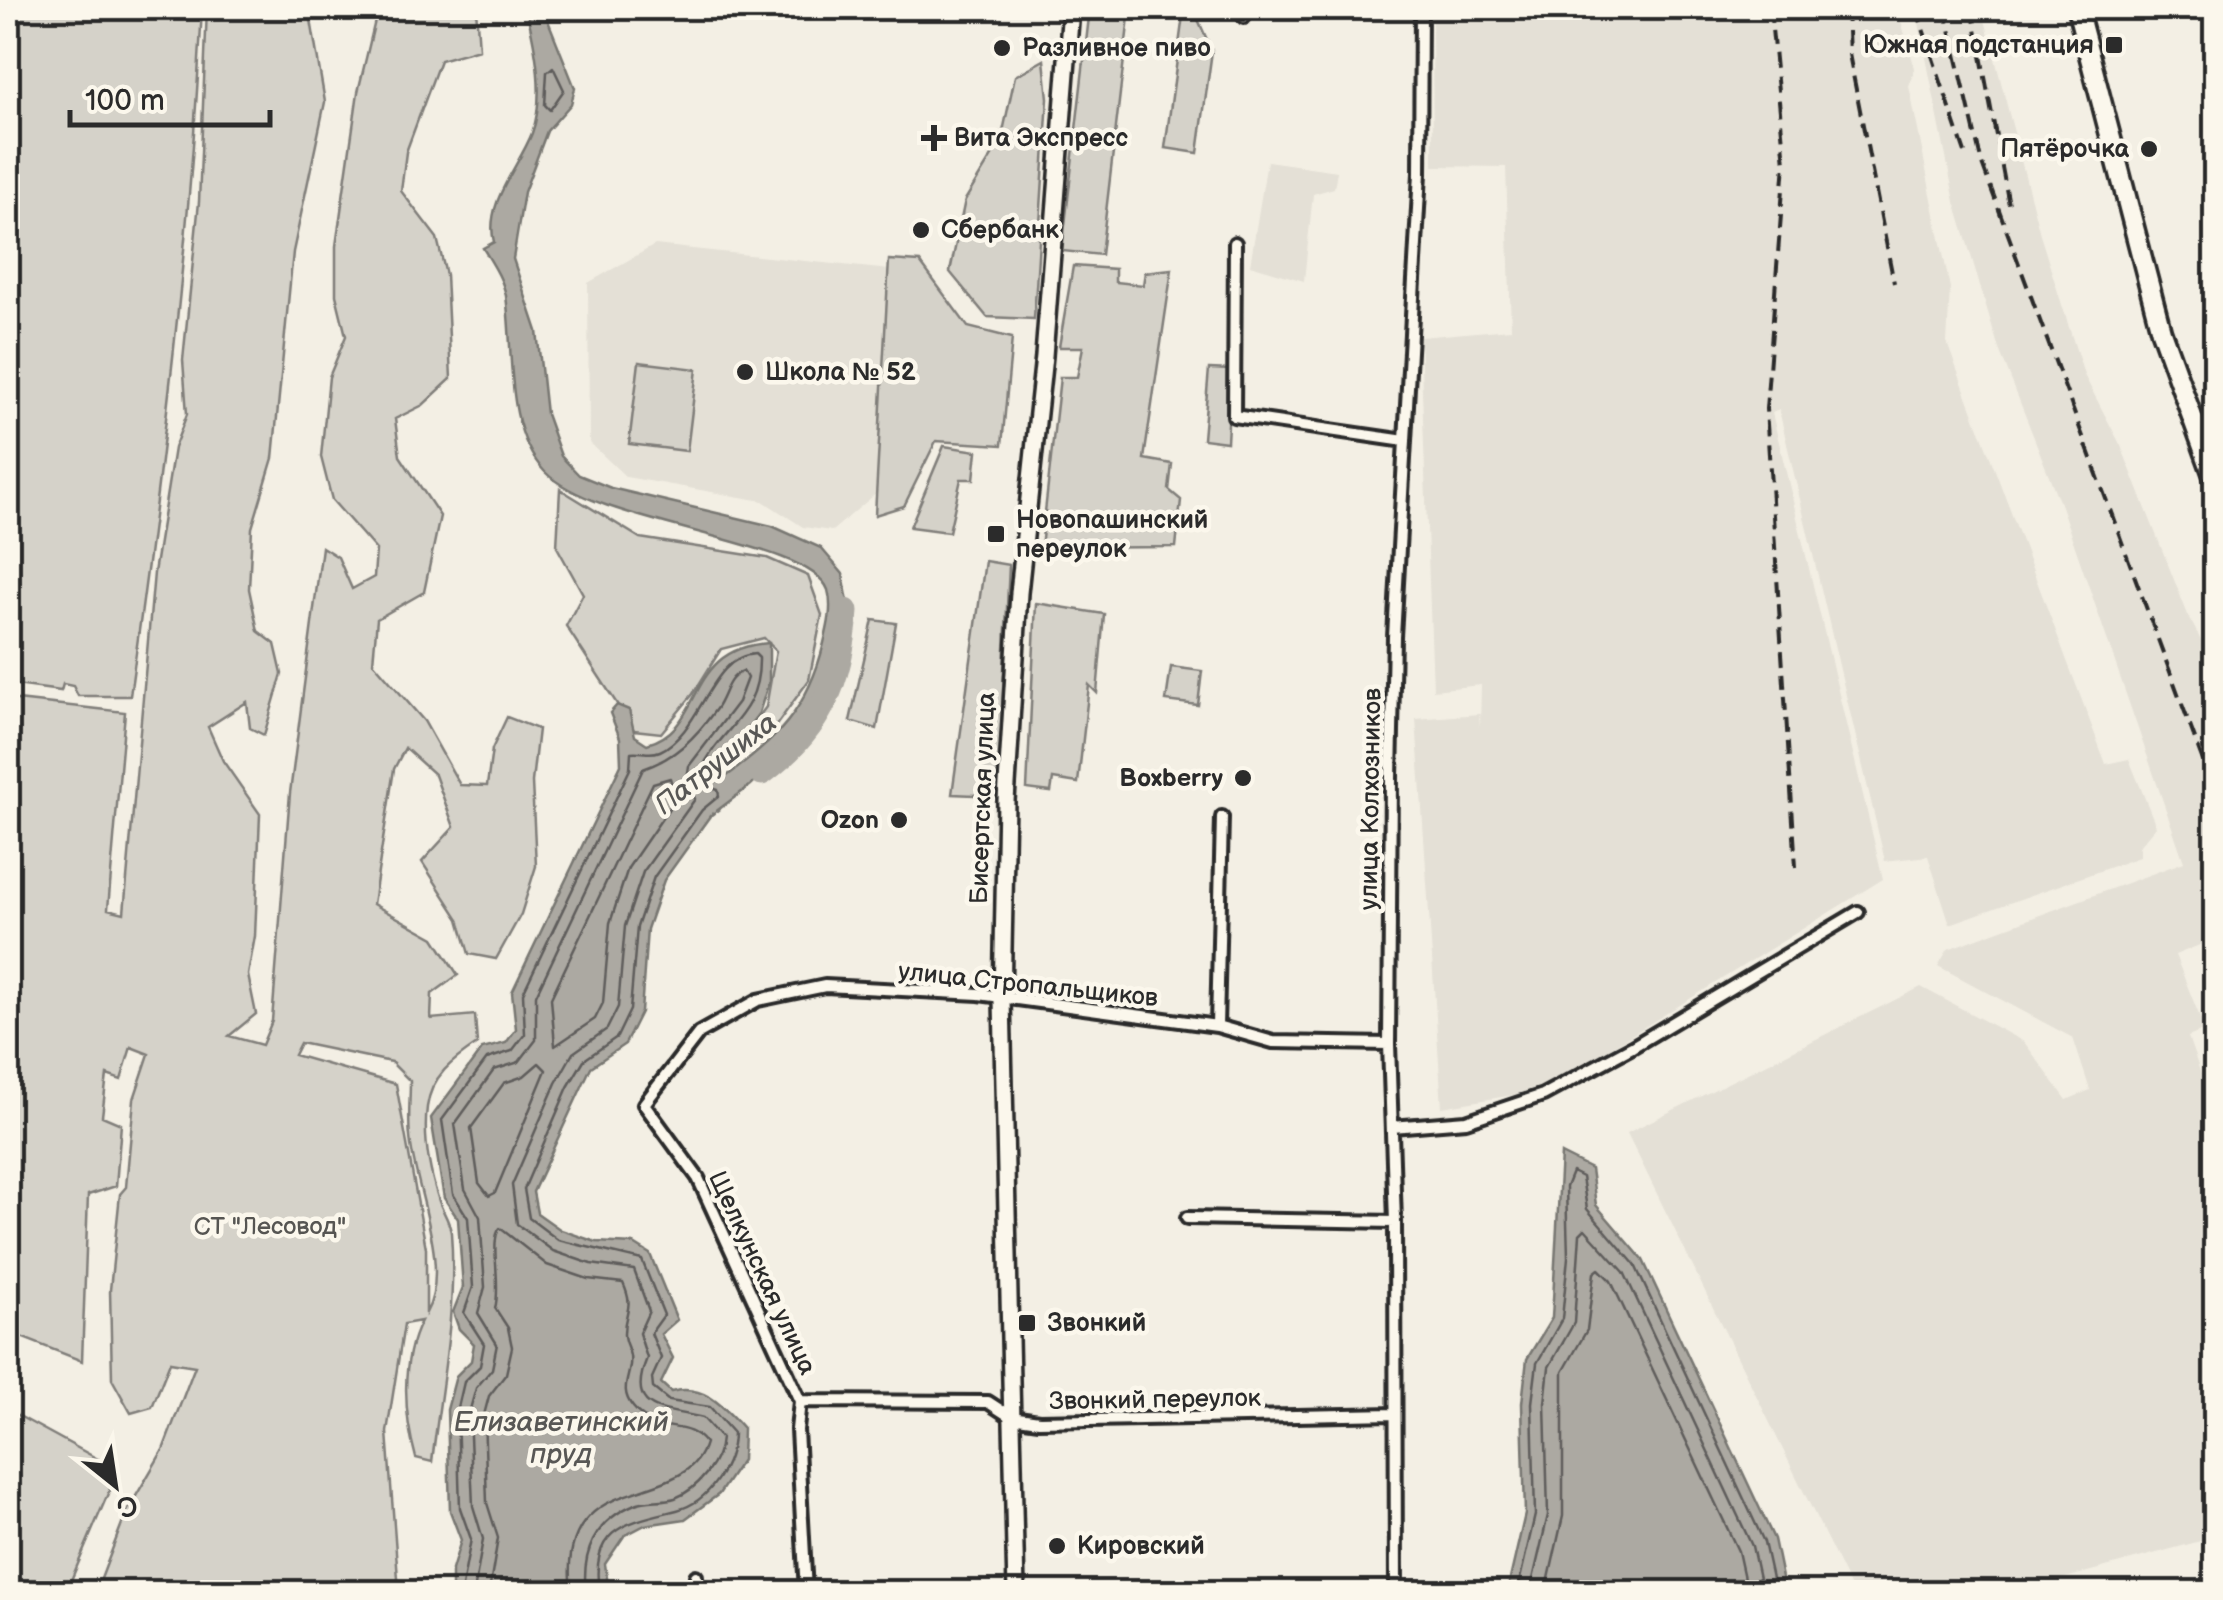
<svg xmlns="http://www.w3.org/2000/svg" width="2223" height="1600" viewBox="0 0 2223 1600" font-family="'Balsamiq Sans',sans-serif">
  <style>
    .built { fill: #e4e0d6 }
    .green { fill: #d5d2c9; stroke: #807e7a; stroke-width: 2.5; fill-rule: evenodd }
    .water { fill: #aca9a2; stroke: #787772; stroke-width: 2.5 }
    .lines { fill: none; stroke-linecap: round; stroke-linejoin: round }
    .shore { stroke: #5f5d5b; stroke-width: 2.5 }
    .river { stroke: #aca9a2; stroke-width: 25 }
    .minor-casing { stroke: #2b2b2b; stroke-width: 18 }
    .secondary-casing { stroke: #2b2b2b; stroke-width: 22 }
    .primary-casing { stroke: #2b2b2b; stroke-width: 25 }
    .minor { stroke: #fbf7ec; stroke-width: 10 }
    .secondary { stroke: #fbf7ec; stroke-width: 15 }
    .primary { stroke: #fbf7ec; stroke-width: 18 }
    .rail { stroke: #2b2b2b; stroke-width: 4; stroke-dasharray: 15 8; stroke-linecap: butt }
    .poi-dot { fill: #2b2b2b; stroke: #fbf7ec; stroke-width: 4 }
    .labels { text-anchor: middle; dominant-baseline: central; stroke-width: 9; stroke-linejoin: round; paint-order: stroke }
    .poi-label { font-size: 25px; font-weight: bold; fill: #2b2b2b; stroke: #fbf7ec; text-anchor: start }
    .street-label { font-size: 25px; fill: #2b2b2b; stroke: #fbf7ec }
    .park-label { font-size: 25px; fill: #565552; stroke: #fbf7ec }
    .water-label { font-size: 28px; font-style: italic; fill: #585755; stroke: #fbf7ec }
  </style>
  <rect width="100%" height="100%" fill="#f3efe4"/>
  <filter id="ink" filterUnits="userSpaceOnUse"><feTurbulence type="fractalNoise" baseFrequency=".01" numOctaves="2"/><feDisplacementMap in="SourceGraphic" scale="20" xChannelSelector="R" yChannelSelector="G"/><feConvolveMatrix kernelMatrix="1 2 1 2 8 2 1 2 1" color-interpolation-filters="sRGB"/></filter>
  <g filter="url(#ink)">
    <path class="built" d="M1432,8H1897L1915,68L1909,86L1950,288L1947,343L2106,764L2129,759L2156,826L2139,846V857L1950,924L1928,856L1885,861L1779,410L1772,413L1883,879L1543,1090L1442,1107L1416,719L1479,714L1480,726L1481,685L1433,690L1420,337L1511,329L1506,167L1433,166Z
      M1916,8H1982L2041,238L2084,375L2121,446L2188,615L2215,668V974L2212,940L2175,955L2205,1030L2188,1037L2215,1114V1537L2015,1592H1853L1627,1133L1921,987L2024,1042L2067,1100L2090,1090L2073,1038L1938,966L1948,949L2184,862L2061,506L1999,349L1955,202Z
      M1267,161L1337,171L1334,188L1313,194L1304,281L1250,265Z
      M655,245L890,270L893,479L832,531L803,527L763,501L626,477L589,442L588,283Z"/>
    <path class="green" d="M8,8H202C190,239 162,467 130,696H78L73,686L63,684L61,691L8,684Z
      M207,8H309L325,102L293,252L273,458L252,528L249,589L258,631L275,644L282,674L264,735L250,728L247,702L208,727L223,761L260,814L255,936L248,975L256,1014L229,1036L262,1045L272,1021L290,793L322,547L338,557L352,589L374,577L376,550L332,500L321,457L329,377L346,336L336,295V246L358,92L378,8H476L479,49L440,60L406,152L401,191L437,238L446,275L451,379L423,405L395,419L400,456L440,516L424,592L377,619L373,662L424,721L460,785L487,786L492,749L507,717L538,729L532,782L536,866L521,914L496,959L469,954L459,919L422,862L454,827L435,775L405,748L394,769L373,904L434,938L458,975L432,994L431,1019L475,1015L477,1044C453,1060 431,1076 427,1107C423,1138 429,1169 438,1198C441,1210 450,1220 451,1233C457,1310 441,1386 432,1462L416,1458C404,1415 400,1362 421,1321L404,1324L387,1432L399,1592H96L126,1513L163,1450L195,1366L170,1362L152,1407L131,1413L112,1379L110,1290L120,1194L126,1187L134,1099L149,1054L131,1047L121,1080L107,1075L102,1116L121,1124L116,1186L88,1195L82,1361L8,1332V699L125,712L108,909L124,913L154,573L174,448L187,414L183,360L199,202ZM300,1043L391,1062L410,1081C410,1100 408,1118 410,1137C414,1186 452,1267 426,1313V1248L396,1084L294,1055Z
      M1090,8H1130L1101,255L1062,251Z
      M1184,8H1193L1212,51L1198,153L1165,148Z
      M1044,60L1048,98L1034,319L987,317L950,272L965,200L1001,141L1015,76Z
      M889,260L920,262L968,327L1012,338L1002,445L936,441L904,506L875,515Z
      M1073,266L1115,269V282L1143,285L1145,272L1172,269L1144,459L1172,464L1169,490L1181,500L1176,547L1041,548L1060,377H1077L1083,347H1059Z
      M639,362L697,369L687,451L629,444Z
      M1209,369L1231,370L1227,442L1203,439Z
      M944,446L977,451L974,479H961L949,532L910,527Z
      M560,489L640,538L767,558L808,576L822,615L809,680L764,742L716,774L766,707L776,651L764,638L721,649L693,694L661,733L634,730L566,626L583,594L557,547Z
      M985,561L1009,565L998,796L952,794Z
      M1036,603L1104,614L1097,693L1089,685L1078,783L1053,779L1051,792L1027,789Z
      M873,620L896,623L877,729L850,721Z
      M1171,667L1202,671L1198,705L1166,701Z
      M8,1410L118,1470L66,1592H8Z"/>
    <path class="water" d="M526,8H543L575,88L571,104L547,131L524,192L513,259L537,331L546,414L561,456L579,475L611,488L772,526L821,548L843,574L849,608L839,670L806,731L751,785L710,816L664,880L647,929L641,1012L625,1044L591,1067L533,1192L537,1213L561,1230L596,1242L634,1244L650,1254L677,1320L661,1334L673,1358L661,1383L671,1392C704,1383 724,1407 743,1428L742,1460L719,1494L685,1519L645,1525L624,1536L605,1564L609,1592H452V1570L461,1540L450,1511L447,1410L456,1376L471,1361L474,1344L459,1329L453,1312L463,1287L458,1219L444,1198L431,1118L482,1049L506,1043L516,1029L512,992L621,765L620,738L610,713L617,705L629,710L635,736L647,744C707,728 683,648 769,643V682L759,713L709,778L723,779C777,739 808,710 824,643C828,627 833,607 828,590C811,540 597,526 545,472C504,429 514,350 506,296C503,279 492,263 483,248L494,242C484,203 519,167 532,133C546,95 535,45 526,8Z
      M1561,1154L1591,1169L1596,1205L1643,1260L1774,1539L1785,1592H1507L1525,1514L1522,1403L1527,1359L1552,1318Z"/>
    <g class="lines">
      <path class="shore" d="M553,67L564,90L550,110L545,105L547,72Z
        M670,778L676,798L628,868L610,923L603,1003L595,1019L555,1046L551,998L653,783Z
        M539,1063L546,1070L495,1193L489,1196L479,1183L471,1128L504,1083L524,1076Z
        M461,1592L471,1539L460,1508L457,1412L464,1382L480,1366L484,1344L464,1313L473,1287L468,1218L453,1194L442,1120L487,1059L512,1051L525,1034L523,993L630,769L631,752C641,750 649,756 660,751C702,731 710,656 755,654L759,658C760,718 720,726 700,773L703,785L718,790L719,796L702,810L654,877L637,927L630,1010L617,1037L584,1060L568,1087L524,1189L529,1218L558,1240L642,1260L664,1315L651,1333L661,1358L652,1378L653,1388L669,1401L710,1407L733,1433C733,1464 709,1502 677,1510C625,1523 590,1527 599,1592
        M474,1592L483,1539L473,1506L469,1413L476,1388L492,1369L497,1344L478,1313L485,1287L480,1217L465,1189L455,1124L494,1070L519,1062L536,1040V995L643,769C675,758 695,738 716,709C726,695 726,678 743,671L747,678L738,702L689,766L687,779L695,799L643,872L625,926L618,1007L607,1029L573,1053L556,1083L512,1185L517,1224L553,1251L591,1264L634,1270L649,1311L639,1333L647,1358C624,1415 666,1408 703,1418L721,1438C720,1462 698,1489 675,1498C662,1502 648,1499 635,1504C595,1521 581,1551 586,1592
        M489,1592L498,1538L487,1503L484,1415L489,1396L506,1374L512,1347L508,1328L495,1308C502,1286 489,1240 500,1228L547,1265L588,1279L623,1283C635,1310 624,1309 624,1334C624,1343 629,1348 630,1356C633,1375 617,1388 633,1407C657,1437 687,1418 705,1443C686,1513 555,1463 571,1592
        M1517,1592L1535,1515L1532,1403L1537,1363L1562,1319L1568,1257L1566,1187L1572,1172L1582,1177L1587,1209L1635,1265L1764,1542L1775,1592
        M1530,1592L1548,1515L1545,1403L1549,1367L1574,1323L1580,1234L1585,1229L1624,1272L1752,1546L1762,1592
        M1546,1592L1563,1516V1372L1587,1330L1594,1273L1599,1269L1611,1281L1738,1551L1747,1592"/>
      <path class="river" d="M762,773C821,729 841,682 846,611"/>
      <defs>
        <path id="minor" d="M1244,17L1245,8
          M1235,243L1234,416L1405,441
          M1217,1026L1222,817
          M1392,1127L1466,1121L1543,1095L1632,1047L1858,912
          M1187,1218L1395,1222
          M800,1401L988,1402L1011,1417L1039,1421L1394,1414
          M696,1592V1576
          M806,1592L797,1430L800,1401L698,1178L644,1104L699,1033L758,1000L825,986L979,994L1217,1026L1273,1042L1389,1044
          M1396,1592L1395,1222L1389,1044L1391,778L1394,637L1420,173L1421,8"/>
        <path id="secondary" d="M1016,1592L1002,1000L1006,801L1019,593L1044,356L1071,8"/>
        <path id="primary" d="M2077,8L2161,331L2216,483"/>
      </defs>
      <use href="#minor" class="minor-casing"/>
      <use href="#secondary" class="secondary-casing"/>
      <use href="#primary" class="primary-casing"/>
      <use href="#minor" class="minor"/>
      <use href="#secondary" class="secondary"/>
      <use href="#primary" class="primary"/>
      <path class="rail" d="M1770,8L1785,163L1766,409L1796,867
        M1847,8L1849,54L1894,283
        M1916,8L1966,156
        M1945,8L1982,164L2216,796
        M1972,8L2010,210"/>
    </g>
  </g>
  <g class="poi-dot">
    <rect x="2104" y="35" width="20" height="20" rx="5"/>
    <circle cx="1002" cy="48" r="10"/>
    <path d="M929 123h10v10h10v10h-10v10h-10v-10h-10v-10h10z"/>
    <circle cx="2149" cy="149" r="10"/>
    <circle cx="921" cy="230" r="10"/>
    <circle cx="745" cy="372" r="10"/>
    <rect x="986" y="524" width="20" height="20" rx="5"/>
    <circle cx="1243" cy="778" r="10"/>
    <circle cx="899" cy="820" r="10"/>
    <rect x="1017" y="1313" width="20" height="20" rx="5"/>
    <circle cx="1057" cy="1546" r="10"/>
  </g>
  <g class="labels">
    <g class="poi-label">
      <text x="2094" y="45" text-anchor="end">Южная подстанция</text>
      <text x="1022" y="48">Разливное пиво</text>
      <text x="954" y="138">Вита Экспресс</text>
      <text x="2129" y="149" text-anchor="end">Пятёрочка</text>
      <text x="941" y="230">Сбербанк</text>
      <text x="765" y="372">Школа № 52</text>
      <text x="1016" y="520">Новопашинский<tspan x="1016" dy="29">переулок</tspan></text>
      <text x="1223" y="778" text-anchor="end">Boxberry</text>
      <text x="879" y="820" text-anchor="end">Ozon</text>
      <text x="1047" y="1323">Звонкий</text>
      <text x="1077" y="1546">Кировский</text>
    </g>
    <g class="street-label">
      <text transform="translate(983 798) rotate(-88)">Бисертская улица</text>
      <text transform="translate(1371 799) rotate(-89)">улица Колхозников</text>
      <text transform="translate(1028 985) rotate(6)">улица Стропальщиков</text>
      <text transform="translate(762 1273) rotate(65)">Щелкунская улица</text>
      <text transform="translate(1155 1400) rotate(-1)">Звонкий переулок</text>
    </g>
    <g class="park-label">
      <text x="270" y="1226">СТ "Лесовод"</text>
    </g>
    <g class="water-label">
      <text transform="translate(716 764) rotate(-38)">Патрушиха</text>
      <text x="561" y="1422">Елизаветинский<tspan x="561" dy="32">пруд</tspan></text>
    </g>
  </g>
  <rect width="2223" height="1600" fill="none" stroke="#fbf7ec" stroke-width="40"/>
  <rect x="20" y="20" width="2183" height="1560" fill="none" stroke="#2b2b2b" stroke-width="4" filter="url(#ink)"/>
  <g transform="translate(115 1485) rotate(150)" stroke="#fbf7ec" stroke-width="8" paint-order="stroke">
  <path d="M0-8L18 38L0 25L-18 38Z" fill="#2b2b2b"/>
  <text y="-15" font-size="28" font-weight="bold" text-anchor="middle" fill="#2b2b2b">С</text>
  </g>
  <path d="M70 110v15h200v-15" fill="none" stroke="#2b2b2b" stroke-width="5"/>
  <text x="85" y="110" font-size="30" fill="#2b2b2b" stroke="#fbf7ec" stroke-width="8" paint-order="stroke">100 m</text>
</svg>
